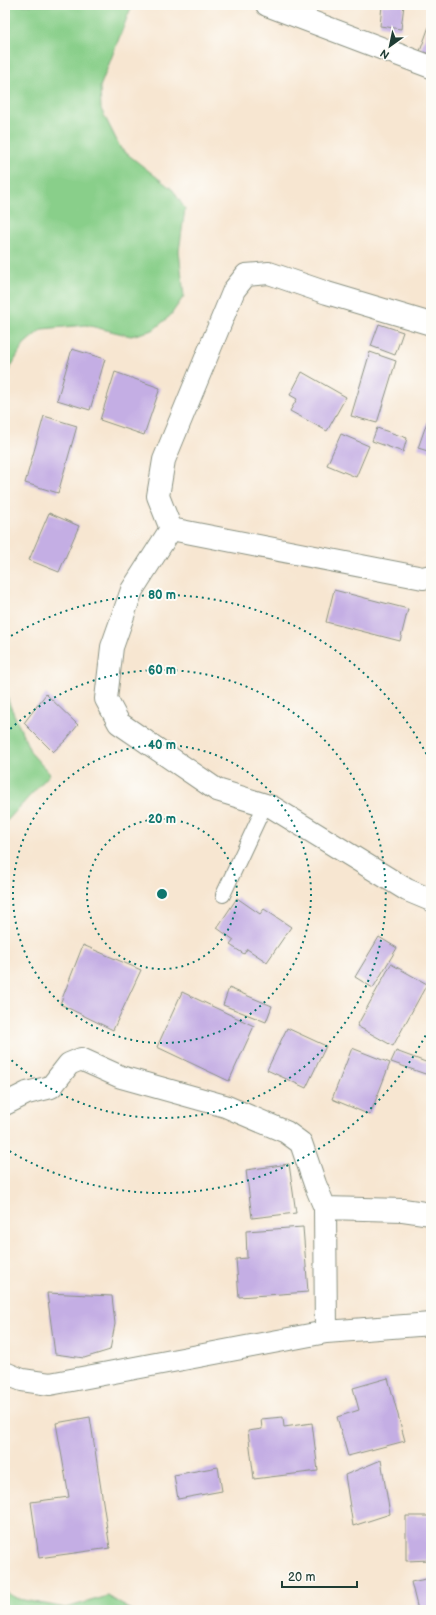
<svg xmlns="http://www.w3.org/2000/svg" width="436" height="1615" viewBox="0 0 436 1615" font-family="'Balsamiq Sans',sans-serif">
  <style>
    .green { fill: #89cf8a; stroke: #54865f }
    .building { fill: #c4aee4 }
    .lines { fill: none; stroke-linecap: round; stroke-linejoin: round }
    .service-casing { stroke: #8b9282; stroke-width: 16 }
    .minor-casing { stroke: #8b9282; stroke-width: 24 }
    .service { stroke: #fff; stroke-width: 14 }
    .minor { stroke: #fff; stroke-width: 22 }
    .ring { fill: none; stroke: #0f766e; stroke-width: 2; stroke-dasharray: 2 4 }
    .centre { fill: #0f766e; stroke: #fdfcf7; stroke-width: 2 }
    .ring-label { font-size: 12px; text-anchor: middle; font-weight: bold; fill: #0f766e; stroke: #fdfcf7; stroke-width: 4; stroke-linejoin: round; paint-order: stroke }
  </style>
  <rect width="100%" height="100%" fill="#fdfcf7"/>
  <filter id="ink" filterUnits="userSpaceOnUse"><feTurbulence type="fractalNoise" baseFrequency=".025" numOctaves="2"/><feDisplacementMap in="SourceGraphic" scale="8" xChannelSelector="R" yChannelSelector="G"/><feConvolveMatrix kernelMatrix="1 2 1 2 8 2 1 2 1" color-interpolation-filters="sRGB"/></filter>
  <filter id="wash" filterUnits="userSpaceOnUse"><feTurbulence type="fractalNoise" baseFrequency=".012" numOctaves="4" result="noise"/><feDisplacementMap in="SourceGraphic" scale="16" xChannelSelector="R" yChannelSelector="G"/><feGaussianBlur stdDeviation="0.9" result="paint"/><feColorMatrix in="noise" values="0 0 0 0 0 0 0 0 0 0 0 0 0 0 0 0 0 1.4 0 .05"/><feComposite in="paint" operator="in"/></filter>
  <g filter="url(#wash)">
    <rect width="100%" height="100%" fill="#f7e6d1"/>
    <path class="green" d="M5,5H132L100,87L101,109L121,149L173,190L185,209L179,251L184,296L170,316L153,330L131,336L86,325L42,329L24,344L5,377Z
      M5,686L9,703L31,753L50,774L5,823Z
      M5,1592L18,1599L66,1608L108,1596L131,1610H5Z"/>
    <g id="blocks">
      <path class="building" d="M382,5H404L401,29L380,26Z
        M431,21V58L419,54Z
        M379,324L403,332L395,355L371,346Z
        M72,349L105,359L90,410L57,400Z
        M370,352L396,361L377,423L351,416Z
        M115,372L160,388L144,435L100,420Z
        M302,372L346,397L327,431L290,411L297,399L290,395Z
        M431,411V452L418,448Z
        M44,416L77,426L58,493L25,483Z
        M377,428L407,438L403,452L372,441Z
        M341,434L369,446L356,477L327,465Z
        M49,513L79,526L59,572L29,560Z
        M334,590L408,609L400,641L326,622Z
        M46,694L78,725L66,740L53,752L24,723Z
        M237,898L260,914L264,909L291,927L267,962L247,949L244,954L230,945L234,940L217,928Z
        M379,937L397,948L373,988L355,977Z
        M83,945L141,970L113,1030L60,1004Z
        M391,964L427,984L393,1046L357,1026Z
        M229,988L272,1006L266,1022L223,1005Z
        M182,992L254,1026L229,1081L157,1047Z
        M287,1028L326,1046L306,1088L267,1070Z
        M352,1048L390,1063L370,1115L332,1099Z
        M396,1051L431,1064V1076L391,1062Z
        M289,1164L296,1213L252,1218L246,1170Z
        M303,1227L308,1292L239,1297L236,1259L247,1258L246,1231Z
        M47,1293L112,1296L115,1324L110,1350L84,1358L55,1354Z
        M388,1378L405,1441L348,1456L337,1417L359,1410L353,1388Z
        M90,1417L110,1548L39,1558L31,1502L69,1497L56,1423Z
        M283,1417L284,1427L312,1423L318,1471L254,1479L248,1431L262,1429L261,1419Z
        M381,1460L390,1514L353,1526L345,1475Z
        M218,1467L222,1491L178,1499L174,1475Z
        M406,1516H431V1560L406,1561Z
        M431,1578V1610H418L411,1582Z"/>
    </g>
  </g>
  <g filter="url(#ink)">
    <use href="#blocks" fill-opacity="0" stroke="#8b9282" stroke-width="1"/>
    <g class="lines">
      <defs>
        <path id="service" d="M223,895L265,805"/>
        <path id="minor" d="M267,5L431,67
          M171,529L132,590L112,647L106,699L119,723L217,790L272,807L407,890L431,900
          M171,529L158,496L164,460L234,290L246,275L269,273L327,293L431,324
          M171,529L423,578L431,576
          M5,1104L27,1093L51,1087L69,1064L81,1059L121,1077L225,1106L286,1132L301,1143L315,1184L325,1208L326,1332
          M325,1208L403,1210L431,1214
          M5,1373L22,1380L50,1384L326,1332L431,1324"/>
      </defs>
      <use href="#service" class="service-casing"/>
      <use href="#minor" class="minor-casing"/>
      <use href="#service" class="service"/>
      <use href="#minor" class="minor"/>
    </g>
  </g>
  <g class="ring">
    <circle cx="162" cy="894" r="75"/>
    <circle cx="162" cy="894" r="149"/>
    <path d="M6 733A224 224 0 1 1 6 1055"/>
    <path d="M431 1025A299 299 0 0 1 6 1149M6 639A299 299 0 0 1 431 763"/>
  </g>
  <circle cx="162" cy="894" r="6" class="centre"/>
  <g class="ring-label">
    <text x="162" y="599">80 m</text>
    <text x="162" y="674">60 m</text>
    <text x="162" y="749">40 m</text>
    <text x="162" y="823">20 m</text>
  </g>
  <rect width="436" height="1615" fill="none" stroke="#fdfcf7" stroke-width="20"/>
  <g transform="translate(390 46) rotate(213)" stroke="#fdfcf7" stroke-width="3" paint-order="stroke">
  <path d="M0-3L7 15L0 10L-7 15Z" fill="#1f3d34"/>
  <text y="-6" font-size="11" font-weight="bold" text-anchor="middle" fill="#1f3d34">N</text>
  </g>
  <path d="M282 1581v6h75v-6" fill="none" stroke="#1f3d34" stroke-width="2"/>
  <text x="288" y="1581" font-size="12" fill="#1f3d34" stroke="#fdfcf7" stroke-width="3" paint-order="stroke">20 m</text>
</svg>
